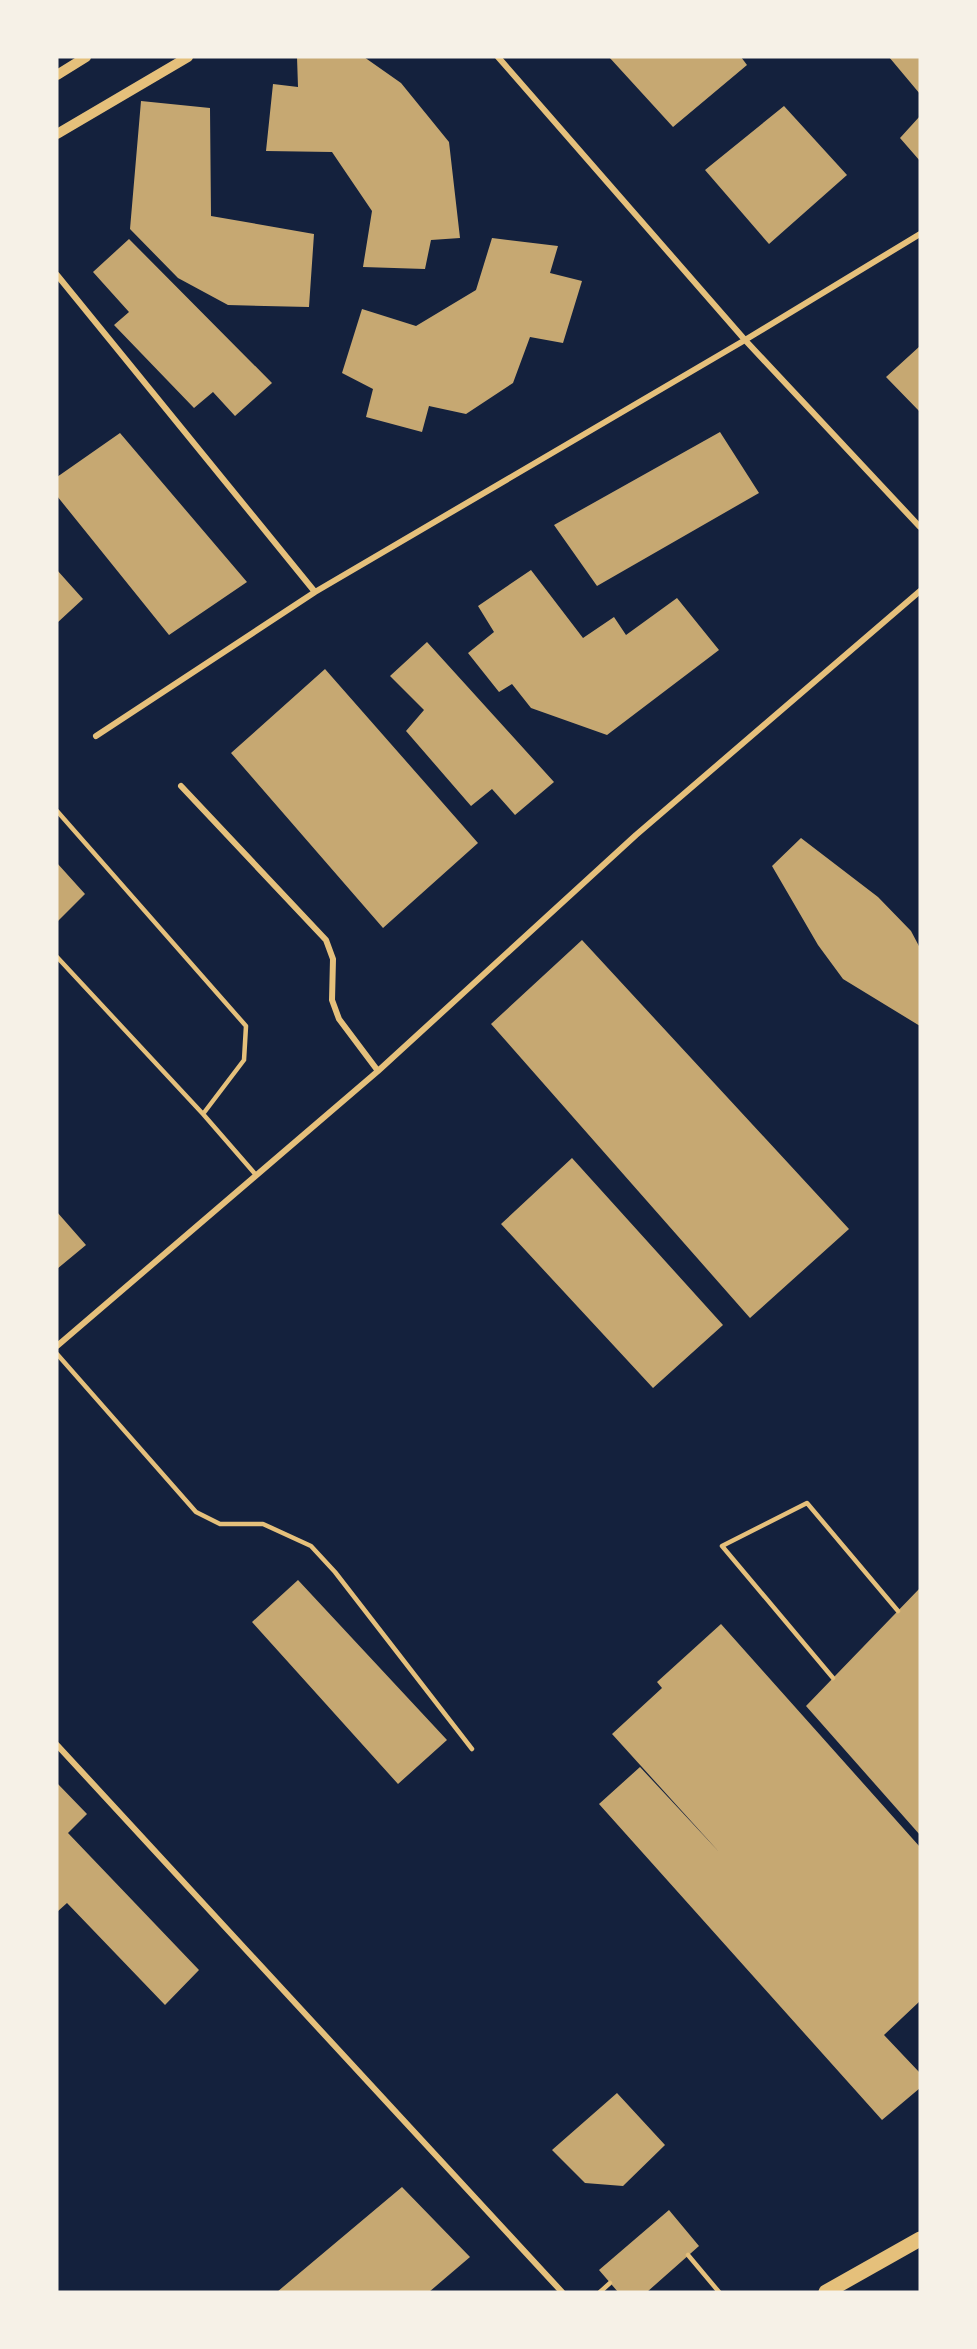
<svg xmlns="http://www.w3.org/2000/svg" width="977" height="2349" viewBox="0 0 977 2349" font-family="Signika,sans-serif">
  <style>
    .building { fill: #c6a872 }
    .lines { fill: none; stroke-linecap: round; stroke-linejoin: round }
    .service { stroke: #e5c07b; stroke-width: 4.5 }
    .minor { stroke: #e5c07b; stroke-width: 6 }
    .tertiary { stroke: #e5c07b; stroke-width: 10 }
    .primary { stroke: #e5c07b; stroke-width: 15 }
  </style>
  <rect width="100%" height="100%" fill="#14213d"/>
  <path class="building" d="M297,57H364L401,83L449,142L460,238L431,240L425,269L363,267L372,211L332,152L266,151L273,84L298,87Z
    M609,57H741L747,65L673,127Z
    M889,57H920V94Z
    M141,101L210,108L211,216L314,234L309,307L228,305L178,278L130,229Z
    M784,106L847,175L769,244L705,170Z
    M920,116V161L900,138Z
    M492,238L558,246L550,273L582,281L563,343L530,337L513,383L466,414L429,406L422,432L366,417L373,389L342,373L362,309L416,326L476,290Z
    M129,239L272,383L235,416L213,392L194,408L114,325L129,312L93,272Z
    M920,346V412L886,377Z
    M720,432L759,493L597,586L554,525Z
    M120,433L247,582L169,635L57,496V477Z
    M57,570L83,599L57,623Z
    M531,570L583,638L614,617L626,635L677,598L719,650L607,735L531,708L512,684L499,692L468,653L494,632L478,606Z
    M427,642L554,782L515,815L492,789L471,806L406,731L424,710L390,676Z
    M325,669L478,843L383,928L231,753Z
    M801,838L878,897L911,931L920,948V1026L843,979L818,945L772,866Z
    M57,863L85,894L57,922Z
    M582,940L849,1229L750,1318L491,1024Z
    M572,1158L723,1325L653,1388L501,1224Z
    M57,1212L86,1245L57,1269Z
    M298,1580L447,1740L398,1784L252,1622Z
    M920,1588V1835L806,1706Z
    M721,1624L920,1847V2001L884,2035L920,2073V2088L882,2120L599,1804L640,1767L720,1853L612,1734L662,1688L657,1682Z
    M57,1783L87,1814L68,1833L199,1970L165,2005L67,1903L57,1912Z
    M617,2093L665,2145L623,2186L585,2183L552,2150Z
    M402,2187L470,2257L429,2292H277Z
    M669,2210L699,2246L647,2292H618L599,2270Z"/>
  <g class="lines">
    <path class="service" d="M57,811L246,1026L244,1060L203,1114L256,1175
      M57,957L203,1114
      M57,1354L196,1512L220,1524H263L311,1546L335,1572L472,1749
      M833,1678L722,1546L807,1503L898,1611
      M688,2255L719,2292
      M600,2292L610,2283"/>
    <path class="minor" d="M498,57L745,340L920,527
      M57,275L315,592
      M96,736L315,592L745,340L920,234
      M181,786L326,940L333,959L332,1000L339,1019L378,1071
      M57,1346L378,1071L636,835L920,591
      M57,1745L562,2292"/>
    <path class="tertiary" d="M57,75L86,57
      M57,134L188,57"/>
    <path class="primary" d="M826,2292L920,2239"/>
  </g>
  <rect width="977" height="2349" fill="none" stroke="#f6f1e7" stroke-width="117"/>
</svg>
